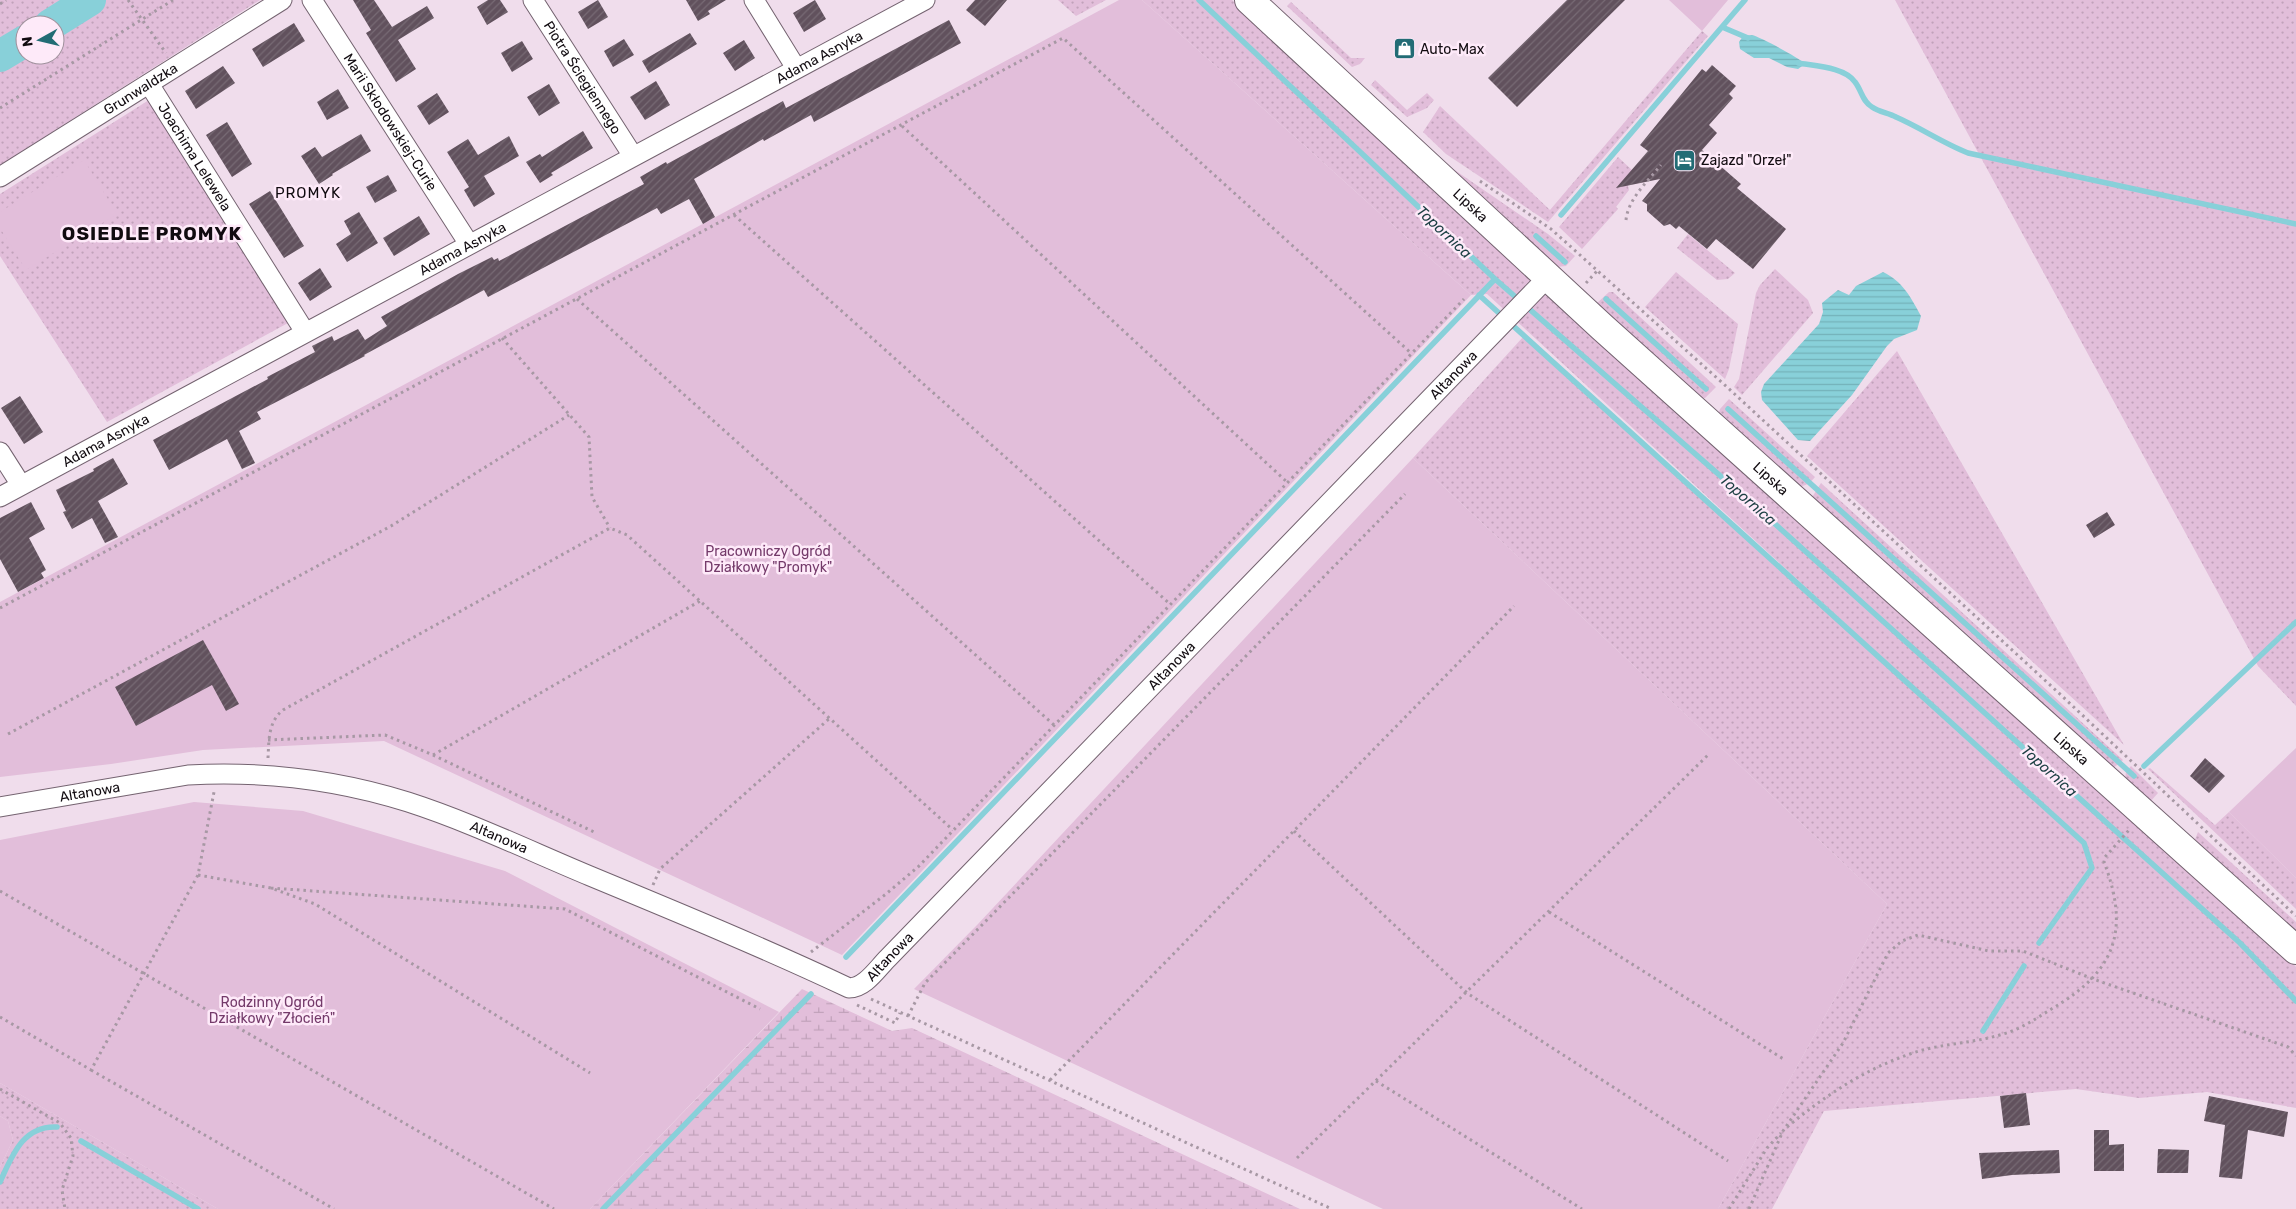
<svg xmlns="http://www.w3.org/2000/svg" width="2296" height="1209" viewBox="0 0 2296 1209" font-family="Rubik,sans-serif">
  <style>
    .grass { fill: url(#grass-dots); fill-rule: evenodd }
    .wetland { fill: url(#wetland-marsh) }
    .garden { fill: #e2beda }
    .water { fill: url(#water-rules) }
    .lines { fill: none; stroke-linecap: round; stroke-linejoin: round }
    .stream { stroke: #88d0d9; stroke-width: 5.5 }
    .river { stroke: #88d0d9; stroke-width: 32 }
    .building { fill: url(#building-hatch) }
    .minor-casing { stroke: #746370; stroke-width: 21 }
    .secondary-casing { stroke: #746370; stroke-width: 30 }
    .path { stroke: #a798a4; stroke-width: 3; stroke-dasharray: 2.5 4; stroke-linecap: butt }
    .minor { stroke: #fff; stroke-width: 19 }
    .secondary { stroke: #fff; stroke-width: 28 }
    .labels { text-anchor: middle; dominant-baseline: central; stroke-width: 5; stroke-linejoin: round; paint-order: stroke }
    .poi-label { font-size: 14px; fill: #110b10; stroke: #feeaf9; text-anchor: start }
    .street-label { font-size: 14px; fill: #110b10; stroke: #feeaf9 }
    .park-label { font-size: 14px; fill: #743a6a; stroke: #feeaf9 }
    .neighbourhood-label { font-size: 15px; letter-spacing: 1px; fill: #110b10; stroke: #feeaf9 }
    .water-label { font-size: 15px; font-style: italic; fill: #1c3f43; stroke: #feeaf9 }
    .district-label { font-size: 19px; font-weight: bold; letter-spacing: 1px; fill: #110b10; stroke: #feeaf9 }
  </style>
  <defs>
    <pattern id="grass-dots" width="8" height="8" patternUnits="userSpaceOnUse" patternTransform="scale(1.25)"><rect width="8" height="8" fill="#e2beda"/><path d="M2 2h.1M6 6h.1" fill="none" stroke="#c1a2ba" stroke-width="1.8" stroke-linecap="round"/></pattern>
    <pattern id="wetland-marsh" width="20" height="14" patternUnits="userSpaceOnUse" patternTransform="scale(1.25)"><rect width="20" height="14" fill="#e2beda"/><path d="M1 5h8M5 5V1M11 12h8M15 12V8" fill="none" stroke="#c1a2ba"/></pattern>
    <pattern id="water-rules" width="6" height="5" patternUnits="userSpaceOnUse" patternTransform="scale(1.25)"><rect width="6" height="5" fill="#88d0d9"/><path d="M0 2.5h6" fill="none" stroke="#74b1b9"/></pattern>
    <pattern id="building-hatch" width="6" height="6" patternUnits="userSpaceOnUse" patternTransform="scale(1.25)"><rect width="6" height="6" fill="#61515d"/><path d="M-1 1l2-2M0 6l6-6M5 7l2-2" fill="none" stroke="#776a74"/></pattern>
  </defs>
  <rect width="100%" height="100%" fill="#f0ddec"/>
  <path class="grass" d="M0,0H260L0,165ZM25,25H55V55H25Z
    M1058,0H1106L1076,16Z
    M1142,0H1232L2289,959L2296,967V1108L2207,1092L2139,1098L2076,1089L1824,1111L1772,1209H1718L1887,904L1413,458L1523,337L2023,787L1487,294L1471,295Z
    M1895,0H2296V706L2258,666Z
    M1291,2L1351,58H1365L1360,64L1352,67L1287,6Z
    M1702,31L1708,36L1548,222L1446,154L1423,132L1440,106L1550,210Z
    M1375,80L1407,110L1427,93L1434,100L1427,108L1407,117L1371,85Z
    M149,100L288,323L107,422L0,256V194Z
    M1618,157L1633,171L1628,186L1629,190L1616,207L1618,209L1582,249L1559,227Z
    M1443,162L1548,234L1575,256L1566,266L1556,267Z
    M1688,234L1735,273L1728,279L1717,280L1677,248Z
    M1775,269L1808,300L1813,313L1742,395L1734,387L1739,379L1756,293L1760,285Z
    M1676,272L1738,324L1729,369L1725,379L1645,307Z
    M1609,292H1613L1716,387L1705,398L1699,399L1596,304Z
    M1897,351L2124,745L1807,456Z
    M1729,399L1815,477C1810,483 1805,487 1797,486L1718,415L1720,409Z
    M1821,483L2123,760L2112,769L1811,499Z
    M2131,766L2158,793L2150,802L2125,779L2126,772Z
    M2150,768L2215,825L2229,812L2296,878V909L2148,769Z
    M2198,832L2296,922V935L2194,842Z
    M0,1083L218,1209H0V1167L13,1140L8,1121L0,1116Z"/>
  <path class="wetland" d="M802,989L892,1031L912,1028L1300,1209H590Z"/>
  <path class="garden" d="M1119,0H1142L1471,295L842,955L384,741L203,750L111,764L0,777V602Z
    M1669,0H1728L1702,31Z
    M84,160L117,214L26,270L0,228V212Z
    M1413,458L1887,904L1718,1209H1383L914,989L978,924Z
    M2296,748V878L2229,812Z
    M194,802L303,811L505,871L779,1012L590,1209H218L0,1083V840Z
    M0,1116L8,1121L13,1140L0,1167Z"/>
  <path class="water" d="M1752,35C1760,37 1800,58 1805,64L1798,69L1787,67L1769,58H1754L1740,49L1739,42L1743,36Z
    M1883,272C1902,281 1911,297 1921,316L1917,330L1894,339L1887,346L1852,395L1810,441L1798,440L1762,400L1761,392L1764,384L1819,324L1823,312L1822,303L1838,290L1849,295L1856,286Z"/>
  <g class="lines">
    <path class="stream" d="M1199,0L1495,279L1764,514L2240,943L2296,1001
      M1722,27L1748,38
      M1798,63C1815,66 1845,67 1855,82C1862,91 1862,101 1872,107C1879,112 1889,113 1896,117C1921,128 1943,143 1968,153L2296,224
      M1561,215L1745,0
      M1536,236L1565,262
      M1479,295L2084,843L2092,868L2039,943
      M1606,299L1706,389
      M1728,409L2134,776
      M2144,766L2296,622
      M846,957L1495,279
      M1983,1031L2024,966
      M81,1141L198,1209
      M0,1182C12,1156 23,1125 57,1127
      M603,1209L811,994"/>
    <path class="river" d="M50,25L90,0
      M0,56L25,41"/>
  </g>
  <path class="building" d="M353,0H374L392,27L427,6L434,18L398,40L416,69L396,82L366,33L371,30Z
    M488,0H500L508,12L487,25L477,7Z
    M598,0L608,17L588,29L578,12Z
    M686,0H726L708,11L710,14L698,21Z
    M815,0L826,19L804,32L793,13Z
    M975,0H1007L985,26L966,10Z
    M1567,0H1625L1517,107L1488,78Z
    M949,20L961,43L814,122L811,115L764,141L763,139L694,179L715,217L703,224L689,199L661,214L657,208L488,297L484,290L364,355L365,356L257,412L261,419L239,431L255,463L242,469L227,439L169,470L153,440L268,379L267,377L315,352L312,346L332,336L334,341L358,329L365,340L387,326L381,317L458,274L492,257L494,260L498,258L499,261L644,184L640,177L666,162L667,164L783,101L786,108Z
    M294,23L305,41L263,67L252,49Z
    M690,33L697,44L649,73L642,61Z
    M624,39L634,55L613,67L604,51Z
    M744,40L755,58L735,71L723,53Z
    M522,41L533,59L512,72L501,53Z
    M1712,65L1736,86L1729,94L1733,98L1709,125L1717,133L1702,150L1741,184L1737,188L1786,229L1753,269L1716,239L1707,249L1679,226L1676,229L1670,224L1664,226L1647,211V204L1642,201L1660,179L1616,188L1648,151L1640,145L1702,69L1706,72Z
    M223,66L235,83L196,109L185,91Z
    M656,81L670,105L645,120L630,97Z
    M549,84L560,103L539,116L527,97Z
    M338,89L349,108L327,120L317,102Z
    M437,93L449,112L429,125L417,106Z
    M227,122L252,164L232,177L206,135Z
    M583,131L593,148L551,173L553,175L540,183L526,162L540,154L542,157Z
    M361,134L371,151L332,174L333,175L319,184L301,156L315,147L322,157Z
    M509,136L519,156L484,176L495,194L474,207L464,190L469,187L447,152L468,139L478,155Z
    M388,175L397,191L375,203L366,187Z
    M270,191L304,246L284,258L249,204Z
    M359,212L378,243L347,262L336,244L351,234L344,221Z
    M419,216L430,234L394,256L383,238Z
    M320,268L332,287L310,301L298,283Z
    M20,396L43,432L24,444L1,408Z
    M113,458L128,484L98,501L118,537L105,543L92,518L72,529L63,512L66,511L56,490L94,471L93,469Z
    M31,502L45,529L29,538L46,570L41,573L44,578L18,592L0,559V518Z
    M2107,512L2115,525L2094,538L2086,525Z
    M203,640L239,704L226,711L212,685L136,726L115,687Z
    M2205,758L2225,776L2209,793L2190,776Z
    M2026,1093L2030,1125L2004,1128L2000,1096Z
    M2209,1096L2288,1112L2284,1137L2248,1130L2242,1179L2219,1177L2225,1125L2204,1121Z
    M2094,1130H2109V1145L2124,1144V1171H2094Z
    M2158,1149L2189,1150L2188,1173H2157Z
    M2059,1150L2060,1173L2012,1175L1982,1179L1979,1153Z"/>
  <g class="lines">
    <defs>
      <g id="minor">
        <path id="s1" d="M312,0L469,244"/>
        <path id="s2" d="M533,0L633,156"/>
        <path d="M754,0L796,68"/>
        <path id="s3" d="M149,84L305,332"/>
        <path id="s4" d="M0,177L282,0"/>
        <path d="M0,452L21,485"/>
        <path id="s5" d="M0,497L925,0"/>
        <path id="s6" d="M0,807L188,775C261,771 338,780 408,802C470,822 530,851 590,876C677,912 764,948 849,988C865,988 877,969 888,958L1548,277"/>
      </g>
      <g id="secondary">
        <path id="s7" d="M1249,0L1602,327L2296,950"/>
      </g>
    </defs>
    <use href="#minor" class="minor-casing"/>
    <use href="#secondary" class="secondary-casing"/>
    <path class="path" d="M128,0L166,53
      M0,4L6,0
      M0,108L173,0
      M902,126L1287,482
      M1480,181L1551,229L1727,387L2062,696L2296,916
      M734,215L1170,604
      M1626,220C1628,199 1648,181 1661,165
      M1586,283L1597,271
      M577,299L1054,725
      M502,338L589,437L592,497L610,528
      M0,608L1063,38L1411,353
      M8,734L391,526L569,415
      M268,740L385,735L433,755L594,832
      M433,755L700,601
      M268,758C269,740 268,722 283,710L610,528L627,535L953,830
      M1294,831L1467,993L1728,1161
      M198,875L271,888L315,904L590,1073
      M653,885L660,869L830,718
      M271,888L565,909L760,1009
      M0,891L554,1209
      M1549,912L1785,1060
      M811,952L886,894L919,866L1464,299
      M871,999L1332,1209
      M857,1005L895,1023L900,1013
      M908,1016L925,983L1405,494
      M0,1017L91,1070L198,875L214,792
      M91,1070L334,1209
      M1050,1080L1514,606
      M1376,1081L1582,1209
      M0,1089L60,1123L71,1138L73,1156L62,1190L65,1209
      M1787,1127C1825,1096 1863,1070 1910,1054C1940,1043 1972,1044 2003,1034C2021,1029 2037,1018 2053,1008C2116,971 2130,930 2104,862L2105,857L2130,829
      M1297,1158L1709,754
      M1729,1209L1767,1148L1781,1133
      M1749,1209L1783,1131L1843,1043L1888,953L1902,941L1918,935L1989,951H2023L2093,979L2288,1047L2296,1056"/>
    <use href="#minor" class="minor"/>
    <use href="#secondary" class="secondary"/>
  </g>
  <defs>
    <symbol id="shop-square" viewBox="-11 -11 22 22"><rect x="-9" y="-9" width="18" height="18" rx="4" fill="#226c75" stroke="#feeaf9"/><path d="M-5-2.5h2.3a2.7 3.5 0 0 1 5.4 0H5L5.5 6h-11ZM-1.5-2.5h3a1.5 2.3 0 0 0-3 0Z" fill="#fff"/></symbol>
    <symbol id="hotel-square" viewBox="-11 -11 22 22"><rect x="-9" y="-9" width="18" height="18" rx="4" fill="#226c75" stroke="#feeaf9"/><path d="M-6-4.5h1.5V1H6V5H4.5V3h-9V5H-6ZM-4 0a1.8 1.8 0 1 1 3.6 0ZM.5 0V-2.5h3Q6-2.5 6 0Z" fill="#fff"/></symbol>
  </defs>
  <g fill-rule="evenodd">
    <use href="#shop-square" x="1392" y="36" width="25" height="25"/>
    <use href="#hotel-square" x="1672" y="148" width="25" height="25"/>
  </g>
  <g class="labels">
    <g class="poi-label">
      <text x="1420" y="49">Auto-Max</text>
      <text x="1701" y="160">Zajazd "Orzeł"</text>
    </g>
    <g class="street-label">
      <text stroke="none"><textPath href="#s5" startOffset="930">Adama Asnyka</textPath></text>
      <text stroke="none"><textPath href="#s2" startOffset="92">Piotra Ściegiennego</textPath></text>
      <text stroke="none"><textPath href="#s4" startOffset="166">Grunwaldzka</textPath></text>
      <text stroke="none"><textPath href="#s1" startOffset="145">Marii Skłodowskiej-Curie</textPath></text>
      <text stroke="none"><textPath href="#s3" startOffset="86">Joachima Lelewela</textPath></text>
      <text stroke="none"><textPath href="#s7" startOffset="302">Lipska</textPath></text>
      <text stroke="none"><textPath href="#s5" startOffset="525">Adama Asnyka</textPath></text>
      <text stroke="none"><textPath href="#s6" startOffset="1755">Altanowa</textPath></text>
      <text stroke="none"><textPath href="#s5" startOffset="120">Adama Asnyka</textPath></text>
      <text stroke="none"><textPath href="#s7" startOffset="708">Lipska</textPath></text>
      <text stroke="none"><textPath href="#s6" startOffset="1350">Altanowa</textPath></text>
      <text stroke="none"><textPath href="#s7" startOffset="1112">Lipska</textPath></text>
      <text stroke="none"><textPath href="#s6" startOffset="91">Altanowa</textPath></text>
      <text stroke="none"><textPath href="#s6" startOffset="511">Altanowa</textPath></text>
      <text stroke="none"><textPath href="#s6" startOffset="945">Altanowa</textPath></text>
    </g>
    <g class="park-label">
      <text x="768" y="551">Pracowniczy Ogród<tspan x="768" dy="16">Działkowy "Promyk"</tspan></text>
      <text x="272" y="1002">Rodzinny Ogród<tspan x="272" dy="16">Działkowy "Złocień"</tspan></text>
    </g>
    <g class="neighbourhood-label">
      <text x="308" y="193">PROMYK</text>
    </g>
    <g class="water-label">
      <text transform="translate(1444 232) rotate(43)">Topornica</text>
      <text transform="translate(1748 500) rotate(41)">Topornica</text>
      <text transform="translate(2049 771) rotate(42)">Topornica</text>
    </g>
    <g class="district-label">
      <text x="152" y="233">OSIEDLE PROMYK</text>
    </g>
  </g>
  <g transform="translate(40 40) rotate(262)"><circle r="24" fill="#feeaf9" stroke="#9f919c"/>
  <path d="M0-4L9 19L0 12L-9 19Z" fill="#226c75"/>
  <text y="-8" font-size="14" font-weight="bold" text-anchor="middle" fill="#110b10">N</text>
  </g>
</svg>
